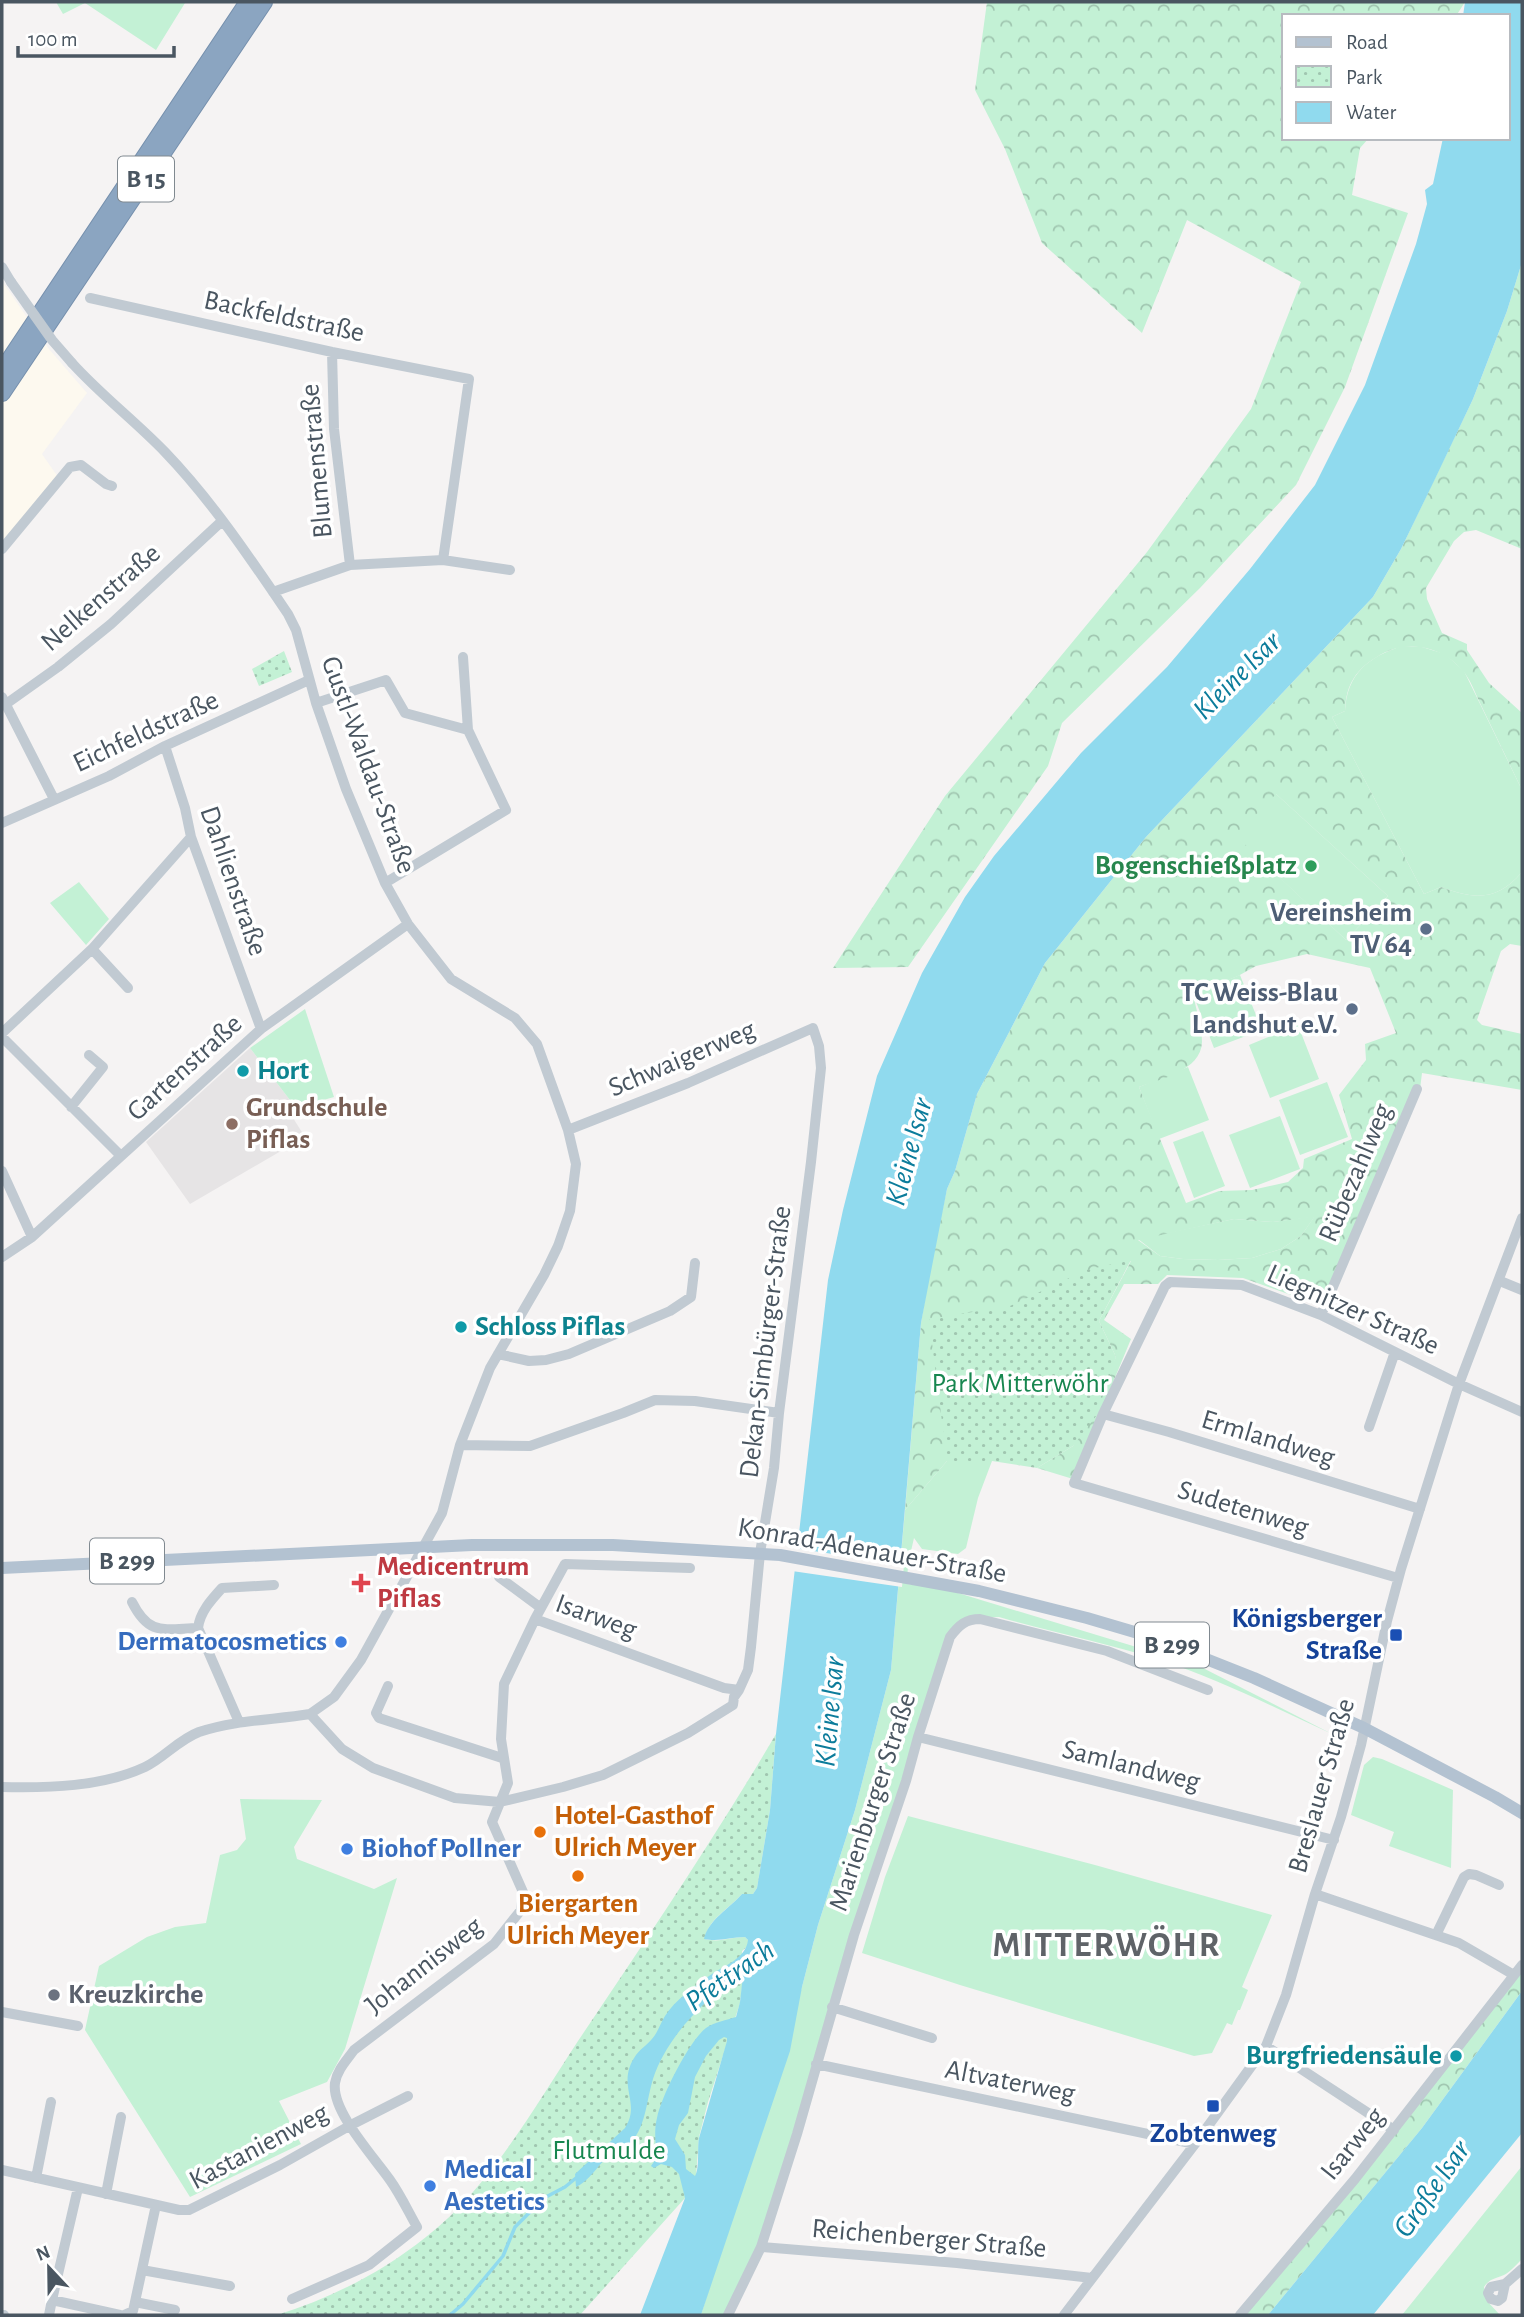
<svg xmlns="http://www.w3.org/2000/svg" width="1524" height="2317" viewBox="0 0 1524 2317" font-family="'Alegreya Sans',sans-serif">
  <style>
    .commercial { fill: #fdf9ef }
    .education { fill: #e6e4e5 }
    .green { fill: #c3f1d5 }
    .forest { fill: url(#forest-crowns); fill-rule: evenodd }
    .park { fill: url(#park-dots) }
    .water { fill: #90daee; fill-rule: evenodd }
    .pier { fill: #f5f3f3 }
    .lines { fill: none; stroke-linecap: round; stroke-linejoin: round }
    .stream { stroke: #90daee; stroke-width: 3.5 }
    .highway-casing { stroke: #7690ad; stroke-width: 18 }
    .minor { stroke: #c1cad2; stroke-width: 10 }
    .major { stroke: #b3c2d1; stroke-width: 12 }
    .highway { stroke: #8ba5c1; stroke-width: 16 }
    .minor-bridge { stroke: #c1cad2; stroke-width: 10 }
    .leisure-dot { fill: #2e9e5b; stroke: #fff; stroke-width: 2.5 }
    .service-dot { fill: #5c6f8a; stroke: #fff; stroke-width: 2.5 }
    .culture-dot { fill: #0f9aa8; stroke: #fff; stroke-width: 2.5 }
    .education-dot { fill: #8d6e63; stroke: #fff; stroke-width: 2.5 }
    .health-dot { fill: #e0444e; stroke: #fff; stroke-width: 2.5 }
    .transit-dot { fill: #1a4fb4; stroke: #fff; stroke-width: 2.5 }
    .shop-dot { fill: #3f7fe0; stroke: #fff; stroke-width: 2.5 }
    .food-dot { fill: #e8710a; stroke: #fff; stroke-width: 2.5 }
    .worship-dot { fill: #6b7280; stroke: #fff; stroke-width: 2.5 }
    .labels { text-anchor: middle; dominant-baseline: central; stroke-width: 7; stroke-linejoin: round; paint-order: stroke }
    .shield { fill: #fff; stroke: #808990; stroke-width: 2 }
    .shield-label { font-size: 26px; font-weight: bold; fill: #4a5661 }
    .street-label { font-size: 28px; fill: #4a5661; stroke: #fff }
    .leisure-label { font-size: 28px; font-weight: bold; fill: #27864d; stroke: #fff; text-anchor: end }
    .service-label { font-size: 28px; font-weight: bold; fill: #4e5e75; stroke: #fff; text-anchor: end }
    .culture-label { font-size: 28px; font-weight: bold; fill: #0d838f; stroke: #fff; text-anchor: start }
    .education-label { font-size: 28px; font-weight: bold; fill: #785e54; stroke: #fff; text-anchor: start }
    .park-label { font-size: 28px; fill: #17864f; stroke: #fff }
    .health-label { font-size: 28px; font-weight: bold; fill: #be3a42; stroke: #fff; text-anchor: start }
    .transit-label { font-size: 28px; font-weight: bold; fill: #164399; stroke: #fff; text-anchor: end }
    .shop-label { font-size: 28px; font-weight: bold; fill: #366cbe; stroke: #fff; text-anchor: start }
    .food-label { font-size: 28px; font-weight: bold; fill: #c56008; stroke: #fff; text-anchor: start }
    .worship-label { font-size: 28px; font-weight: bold; fill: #5b616d; stroke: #fff; text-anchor: start }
    .water-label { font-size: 30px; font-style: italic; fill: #0c7c9b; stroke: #fff }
    .district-label { font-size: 35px; font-weight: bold; letter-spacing: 2px; fill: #5f6368; stroke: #fff }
  </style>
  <defs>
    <pattern id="forest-crowns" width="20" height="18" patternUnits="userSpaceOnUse" patternTransform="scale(1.75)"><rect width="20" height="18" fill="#c3f1d5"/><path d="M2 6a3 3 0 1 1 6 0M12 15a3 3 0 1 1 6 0" fill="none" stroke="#a0c6b0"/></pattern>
    <pattern id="park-dots" width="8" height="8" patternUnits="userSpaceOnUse" patternTransform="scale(1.75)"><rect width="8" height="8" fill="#c3f1d5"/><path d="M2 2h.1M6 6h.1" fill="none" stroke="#a0c6b0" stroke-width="1.8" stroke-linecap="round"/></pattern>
  </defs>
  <rect width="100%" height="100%" fill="#f5f3f3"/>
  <path class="commercial" d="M2,281L49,349L87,393L42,454L58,477L2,543Z"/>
  <path class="education" d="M250,1048L293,1104L288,1110L305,1137L190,1204L146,1142Z"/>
  <path class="green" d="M56,2H183L185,3L156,50L85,3L63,14Z
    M1402,646L1422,647L1445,654L1464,671L1522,790V872C1497,901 1475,900 1441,887L1424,894L1332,717L1345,711C1347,674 1368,657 1402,646Z
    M1275,793L1388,896L1346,940L1235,836Z
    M79,882L109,919L86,945L50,903Z
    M1240,975L1262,1030L1214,1048L1193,994Z
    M305,1009L334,1097L288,1110L293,1104L250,1048Z
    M1298,1025L1319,1079L1270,1098L1249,1045Z
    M1188,1067L1209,1120L1159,1139L1139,1087Z
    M1327,1082L1348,1137L1300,1155L1279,1100Z
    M1280,1116L1300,1169L1250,1188L1229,1135Z
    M1203,1131L1225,1186L1194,1198L1173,1142Z
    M1315,1216L1301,1236L1281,1249L1252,1258L1218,1260L1183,1259L1160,1256L1138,1239L1234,1219L1273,1222Z
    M947,1461H992L978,1498L966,1548L958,1554L922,1549L914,1538L908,1564L907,1584L935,1586L1199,1666L1332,1734C1275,1708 1219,1679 1160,1660C1107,1643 1052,1632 999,1617L980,1618L950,1637L761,2247L728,2315H701L802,1987L818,1925L855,1810L891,1670L905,1510Z
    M1373,1757L1382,1759L1453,1790L1451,1868L1389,1846L1394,1832L1351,1815L1364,1765Z
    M240,1799L322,1800L294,1847L297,1859L374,1889L397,1878L345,2049L327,2082L279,2101L301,2144L190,2197L85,2030L99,1966L147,1937L175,1927L206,1923L220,1855L237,1850L246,1839Z
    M908,1816L1095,1865L1272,1915L1242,1987L1248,1990L1240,2010H1238L1232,2025L1227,2023L1212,2053L1194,2056L960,1985L862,1953L885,1877Z
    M1522,2166V2259C1517,2264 1510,2272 1504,2275C1495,2279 1490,2278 1484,2287L1487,2301L1500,2315H1402Z"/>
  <path class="forest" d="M987,2H1465L1456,16H1284V138H1369L1360,148L1352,195L1408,213L1345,387L1296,485L1200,588L1062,723L1048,766L908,967L833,968L945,796L1147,552L1251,409L1301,282L1187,220L1142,333L1042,243L1005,149L975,90Z
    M1522,262V549L1476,530L1464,532L1454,541L1426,588L1427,599L1442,633L1467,644V650L1489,683L1522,713V790C1508,761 1494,732 1480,703C1475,693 1470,678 1462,670C1442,646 1407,639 1380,655C1356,669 1346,684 1345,711L1332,717L1424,894L1441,887C1475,900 1497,901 1522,872V946L1510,944L1501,951L1477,1020L1482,1025L1522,1034V1090L1422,1073L1420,1089L1357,1228L1319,1305L1243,1278L1167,1275L1158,1284H1124L1104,1320L1131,1339L1073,1479L1037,1468L1073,1446L1116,1357L1099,1321L1131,1261L959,1352L947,1461L905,1510L921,1323L932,1258L947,1189L955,1171L977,1094L1045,963L1146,837L1373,597L1401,549L1473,399L1507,311ZM1276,794L1388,896L1346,940L1236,836ZM1307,954L1370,968L1396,1033L1365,1044L1366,1060L1339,1095L1352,1139L1304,1159L1303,1168L1288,1182L1252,1190L1219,1191L1186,1203L1139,1087C1160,1079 1201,1071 1202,1042C1202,1027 1196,1009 1193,994L1238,976L1256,966ZM1314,1217L1301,1236L1281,1249L1252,1258L1218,1260L1183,1259L1160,1256L1138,1240L1234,1219L1273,1222Z
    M1522,1970V1991L1422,2128L1268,2315H1245Z"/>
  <path class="park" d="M284,651L292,672L259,686L252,669Z
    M1131,1260L1099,1321L1116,1357L1096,1416L1073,1446L1037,1468L992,1461H947L929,1319L1010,1306L1086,1270Z
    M776,1734L770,1810L757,1888L753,1894H742C730,1908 707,1920 705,1939C720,1943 730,1937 745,1937L748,1940V1946L742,1951L743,1980L740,2003L708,2102L699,2137L696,2176L685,2198L580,2315H277C331,2298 381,2273 426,2237C490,2187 534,2108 578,2041C646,1940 714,1839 776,1734Z"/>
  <path class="water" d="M1465,2H1522V262L1507,311L1473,399L1435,479L1401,549L1373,597L1146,837L1045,963L977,1094L955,1171L947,1189L921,1323L891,1670L855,1810L818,1925L802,1987L790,2051L701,2315H640L685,2198L679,2174L672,2167L661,2164L654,2168L651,2166L658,2156C655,2145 654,2130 657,2118C661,2097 689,2041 706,2028C714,2022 727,2020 736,2017L740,2002L743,1975C706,1996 666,2038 653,2079C647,2098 646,2124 633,2140C626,2149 614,2150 607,2157C596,2168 590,2180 576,2187L575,2174L625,2128C642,2102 615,2085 636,2055C641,2048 650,2043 655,2035C659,2029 661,2022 665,2016C675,2000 694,1987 709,1976C723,1966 746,1959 748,1940L745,1937C730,1937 720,1942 704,1939C708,1920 730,1908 742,1894H753L757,1888L770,1810L776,1734L828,1280L843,1210L877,1076L922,973L965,897L994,856L1081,753L1167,667L1250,569L1315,485L1365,385L1416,244L1427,204L1425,190L1433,184L1443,138H1508V16H1463ZM724,2037L727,2038V2041L699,2138C697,2149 700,2168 695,2176L686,2169L685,2155L675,2139L679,2125L688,2113L695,2077L706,2056L719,2040Z
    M1522,1991V2133L1373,2315H1268L1422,2128Z"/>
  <path class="pier" d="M794,1548L904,1565L902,1587L792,1571Z"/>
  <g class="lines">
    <path class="stream" d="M450,2315L463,2304L503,2256L515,2227L544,2198L565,2187L576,2178"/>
    <defs>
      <path id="highway" d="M2,371L248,2
        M2,393L264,2"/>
    </defs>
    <use href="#highway" class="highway-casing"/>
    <path class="minor" d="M2,267L11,282
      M90,298L332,352L469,379L443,560
      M332,352L334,429L350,565
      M72,363C101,395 135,421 165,452C212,501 250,558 288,614L296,630L316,703L346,789L385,883L408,924L451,979L515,1018L537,1044L568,1130L576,1164L570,1211L558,1246L544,1275L490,1368L460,1445L442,1513L361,1660L334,1697L310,1714
      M2,549L70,467L81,465L106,484L112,486
      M273,592L350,565L443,560L510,570
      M2,697L54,799
      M316,703L386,680L405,713L468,730L463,657
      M6,704L58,667L111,624L222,521
      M165,746L185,808L191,837L261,1029
      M2,823L109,776L165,746L309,680
      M385,883L506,810L468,730
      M92,949L128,988
      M2,1033L92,949L191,837
      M2,1037L121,1156
      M71,1107L103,1067L89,1055
      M2,1171L32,1237
      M2,1257L32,1237L261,1029L408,924
      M1500,1281L1522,1290
      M1321,1315L1417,1089
      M498,1354L529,1361L546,1360L569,1354L670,1311L691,1297L695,1263
      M1103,1414L1169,1432L1420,1509
      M1369,1427L1395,1352
      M460,1445L530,1446L623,1413L655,1400L695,1401L779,1413
      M690,1568L565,1564L535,1619L724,1688L739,1690
      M499,1577L541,1608
      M1398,1578L1074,1483L1103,1414L1165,1286L1170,1282L1242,1285L1321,1315L1459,1384L1522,1412
      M132,1602C149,1636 163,1629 198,1628
      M388,1686L376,1713L379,1718L502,1758
      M239,1722L198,1628C200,1612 211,1600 222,1588L274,1585
      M918,1737L1334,1840
      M2,1787C48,1788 102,1787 145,1767C164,1758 178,1740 199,1732C235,1720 273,1720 310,1714L342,1749L373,1768L455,1798L500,1802L563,1787L603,1775L688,1733L733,1705L734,1697L739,1690L748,1670L751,1647L760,1553L774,1468L779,1413L811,1162L821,1068L819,1046L813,1028L688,1083L568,1130
      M1315,1894L1459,1943L1514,1975
      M1436,1935L1464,1877L1469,1874L1476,1875L1499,1885
      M832,2007L932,2038
      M2,2012L78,2026
      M1266,2046L1394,2130
      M816,2064L1195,2144
      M2,2170L179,2210H189L280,2165L351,2125L408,2096
      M36,2178L51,2102
      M106,2194L121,2117
      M761,2247L957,2263L1092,2278
      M142,2270L230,2286
      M1505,2284L1502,2298L1498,2301L1491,2299L1488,2293L1491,2287L1505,2284L1522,2269
      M292,2299L369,2265L417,2227C408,2211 400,2194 390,2180C374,2157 331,2111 335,2083C337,2070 347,2060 354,2050L494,1944L521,1910L523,1892L492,1822L508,1783L501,1739L504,1684L535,1619
      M52,2300L78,2188
      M135,2302L175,2310
      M2,2315H4
      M49,2315L52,2300L120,2315
      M124,2315L133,2311L156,2205
      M728,2315L761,2247L797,2134L854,1935L906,1781L918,1737L950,1637C959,1625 966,1619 980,1619L1107,1651L1208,1690
      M1064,2315L1195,2144L1266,2046L1286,1995L1315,1894L1341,1817L1361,1745L1387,1621L1401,1569L1459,1384L1522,1218
      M1240,2315L1355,2179L1522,1965"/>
    <path class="major" d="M2,1568L472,1545H613L780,1555L979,1591L1087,1618L1148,1636L1254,1678L1364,1728L1495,1797L1522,1813"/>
    <use href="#highway" class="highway"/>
    <path class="minor-bridge" d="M11,282L52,340L72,363"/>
  </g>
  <circle class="leisure-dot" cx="1311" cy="866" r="7"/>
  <g class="service-dot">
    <circle cx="1426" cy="929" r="7"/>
    <circle cx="1352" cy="1009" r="7"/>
  </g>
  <g class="culture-dot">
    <circle cx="243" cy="1071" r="7"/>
    <circle cx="461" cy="1327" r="7"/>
    <circle cx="1456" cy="2056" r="7"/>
  </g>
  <circle class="education-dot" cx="232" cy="1124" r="7"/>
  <path class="health-dot" d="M357.5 1572.5h7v7h7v7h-7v7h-7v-7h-7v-7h7z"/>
  <g class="transit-dot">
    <rect x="1389" y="1628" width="14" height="14" rx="3.5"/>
    <rect x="1206" y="2099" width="14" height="14" rx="3.5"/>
  </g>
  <g class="shop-dot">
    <circle cx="341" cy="1642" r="7"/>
    <circle cx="347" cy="1849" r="7"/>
    <circle cx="430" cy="2186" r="7"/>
  </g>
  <g class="food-dot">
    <circle cx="540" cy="1832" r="7"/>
    <circle cx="578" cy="1876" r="7"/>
  </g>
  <circle class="worship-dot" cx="54" cy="1995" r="7"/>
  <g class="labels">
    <g class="shield">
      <rect x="118" y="156.5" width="56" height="45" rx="5"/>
      <rect x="90" y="1538.5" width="74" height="45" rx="5"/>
      <rect x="1135" y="1622.5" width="74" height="45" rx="5"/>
    </g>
    <g class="shield-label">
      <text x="146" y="179">B 15</text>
      <text x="127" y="1561">B 299</text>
      <text x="1172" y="1645">B 299</text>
    </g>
    <g class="street-label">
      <text transform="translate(284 317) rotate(12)">Backfeldstraße</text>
      <text transform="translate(317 461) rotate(-95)">Blumenstraße</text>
      <text transform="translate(101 598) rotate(-41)">Nelkenstraße</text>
      <text transform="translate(146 732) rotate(-25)">Eichfeldstraße</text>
      <text transform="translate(368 765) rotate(70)">Gustl-Waldau-Straße</text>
      <text transform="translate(233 881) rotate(71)">Dahlienstraße</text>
      <text transform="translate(682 1059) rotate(-23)">Schwaigerweg</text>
      <text transform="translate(185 1068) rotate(-42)">Gartenstraße</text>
      <text transform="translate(1356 1173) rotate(-67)">Rübezahlweg</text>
      <text transform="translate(1353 1310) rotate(24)">Liegnitzer Straße</text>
      <text transform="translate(766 1342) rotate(-83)">Dekan-Simbürger-Straße</text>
      <text transform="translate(1268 1439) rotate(17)">Ermlandweg</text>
      <text transform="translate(1243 1509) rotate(17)">Sudetenweg</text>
      <text transform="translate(872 1551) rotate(10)">Konrad-Adenauer-Straße</text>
      <text transform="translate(596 1617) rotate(20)">Isarweg</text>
      <text transform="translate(1131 1766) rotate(14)">Samlandweg</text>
      <text transform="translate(1322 1786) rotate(-74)">Breslauer Straße</text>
      <text transform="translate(873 1802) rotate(-72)">Marienburger Straße</text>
      <text transform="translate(424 1966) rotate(-38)">Johannisweg</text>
      <text transform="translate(1010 2082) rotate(11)">Altvaterweg</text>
      <text transform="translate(1353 2144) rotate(-51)">Isarweg</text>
      <text transform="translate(259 2147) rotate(-28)">Kastanienweg</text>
      <text transform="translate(929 2239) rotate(5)">Reichenberger Straße</text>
    </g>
    <g class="leisure-label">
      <text x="1297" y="866">Bogenschießplatz</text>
    </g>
    <g class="service-label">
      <text x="1412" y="913">Vereinsheim<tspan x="1412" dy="32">TV 64</tspan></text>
      <text x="1338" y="993">TC Weiss-Blau<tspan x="1338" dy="32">Landshut e.V.</tspan></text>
    </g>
    <g class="culture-label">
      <text x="257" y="1071">Hort</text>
      <text x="475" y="1327">Schloss Piflas</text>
      <text x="1442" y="2056" text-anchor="end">Burgfriedensäule</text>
    </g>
    <g class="education-label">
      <text x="246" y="1108">Grundschule<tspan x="246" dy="32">Piflas</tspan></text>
    </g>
    <g class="park-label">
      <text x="1020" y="1384">Park Mitterwöhr</text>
      <text x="609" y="2151">Flutmulde</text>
    </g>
    <g class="health-label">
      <text x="377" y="1567">Medicentrum<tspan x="377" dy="32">Piflas</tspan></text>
    </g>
    <g class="transit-label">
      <text x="1382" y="1619">Königsberger<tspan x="1382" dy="32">Straße</tspan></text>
      <text x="1213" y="2134" text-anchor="middle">Zobtenweg</text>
    </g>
    <g class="shop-label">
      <text x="327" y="1642" text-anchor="end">Dermatocosmetics</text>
      <text x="361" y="1849">Biohof Pollner</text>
      <text x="444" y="2170">Medical<tspan x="444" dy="32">Aestetics</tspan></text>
    </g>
    <g class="food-label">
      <text x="554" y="1816">Hotel-Gasthof<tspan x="554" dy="32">Ulrich Meyer</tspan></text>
      <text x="578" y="1904" text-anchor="middle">Biergarten<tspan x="578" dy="32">Ulrich Meyer</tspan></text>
    </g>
    <g class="worship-label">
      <text x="68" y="1995">Kreuzkirche</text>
    </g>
    <g class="water-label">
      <text transform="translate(1237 676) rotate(-45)">Kleine Isar</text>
      <text transform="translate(909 1152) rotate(-75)">Kleine Isar</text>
      <text transform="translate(830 1712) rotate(-85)">Kleine Isar</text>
      <text transform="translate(730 1976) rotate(-35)">Pfettrach</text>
      <text transform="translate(1432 2189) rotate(-55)">Große Isar</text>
    </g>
    <g class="district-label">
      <text x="1107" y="1945">MITTERWÖHR</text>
    </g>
  </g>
  <rect width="1524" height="2317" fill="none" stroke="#4a5661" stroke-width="7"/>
  <rect x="1282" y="14" width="228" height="126" fill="#ffffff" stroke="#b7bbc0" stroke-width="2"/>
  <rect x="1296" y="37" width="35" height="10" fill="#b3c2d1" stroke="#b7bbc0" stroke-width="2"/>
  <text x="1346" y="49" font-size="21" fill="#4a5661">Road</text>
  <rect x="1296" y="66" width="35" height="21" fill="url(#park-dots)" stroke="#b7bbc0" stroke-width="2"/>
  <text x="1346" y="84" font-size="21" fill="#4a5661">Park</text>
  <rect x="1296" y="102" width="35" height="21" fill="#90daee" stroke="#b7bbc0" stroke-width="2"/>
  <text x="1346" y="119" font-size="21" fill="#4a5661">Water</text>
  <g transform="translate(49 2268) rotate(338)" stroke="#ffffff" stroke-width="5" paint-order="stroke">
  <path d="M0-5L12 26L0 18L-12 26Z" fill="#4a5661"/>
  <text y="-10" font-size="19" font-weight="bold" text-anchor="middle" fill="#4a5661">N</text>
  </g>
  <path d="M18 46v10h156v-10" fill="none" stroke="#4a5661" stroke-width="3.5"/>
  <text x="28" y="46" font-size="21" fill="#4a5661" stroke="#ffffff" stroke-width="5" paint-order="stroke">100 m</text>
</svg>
